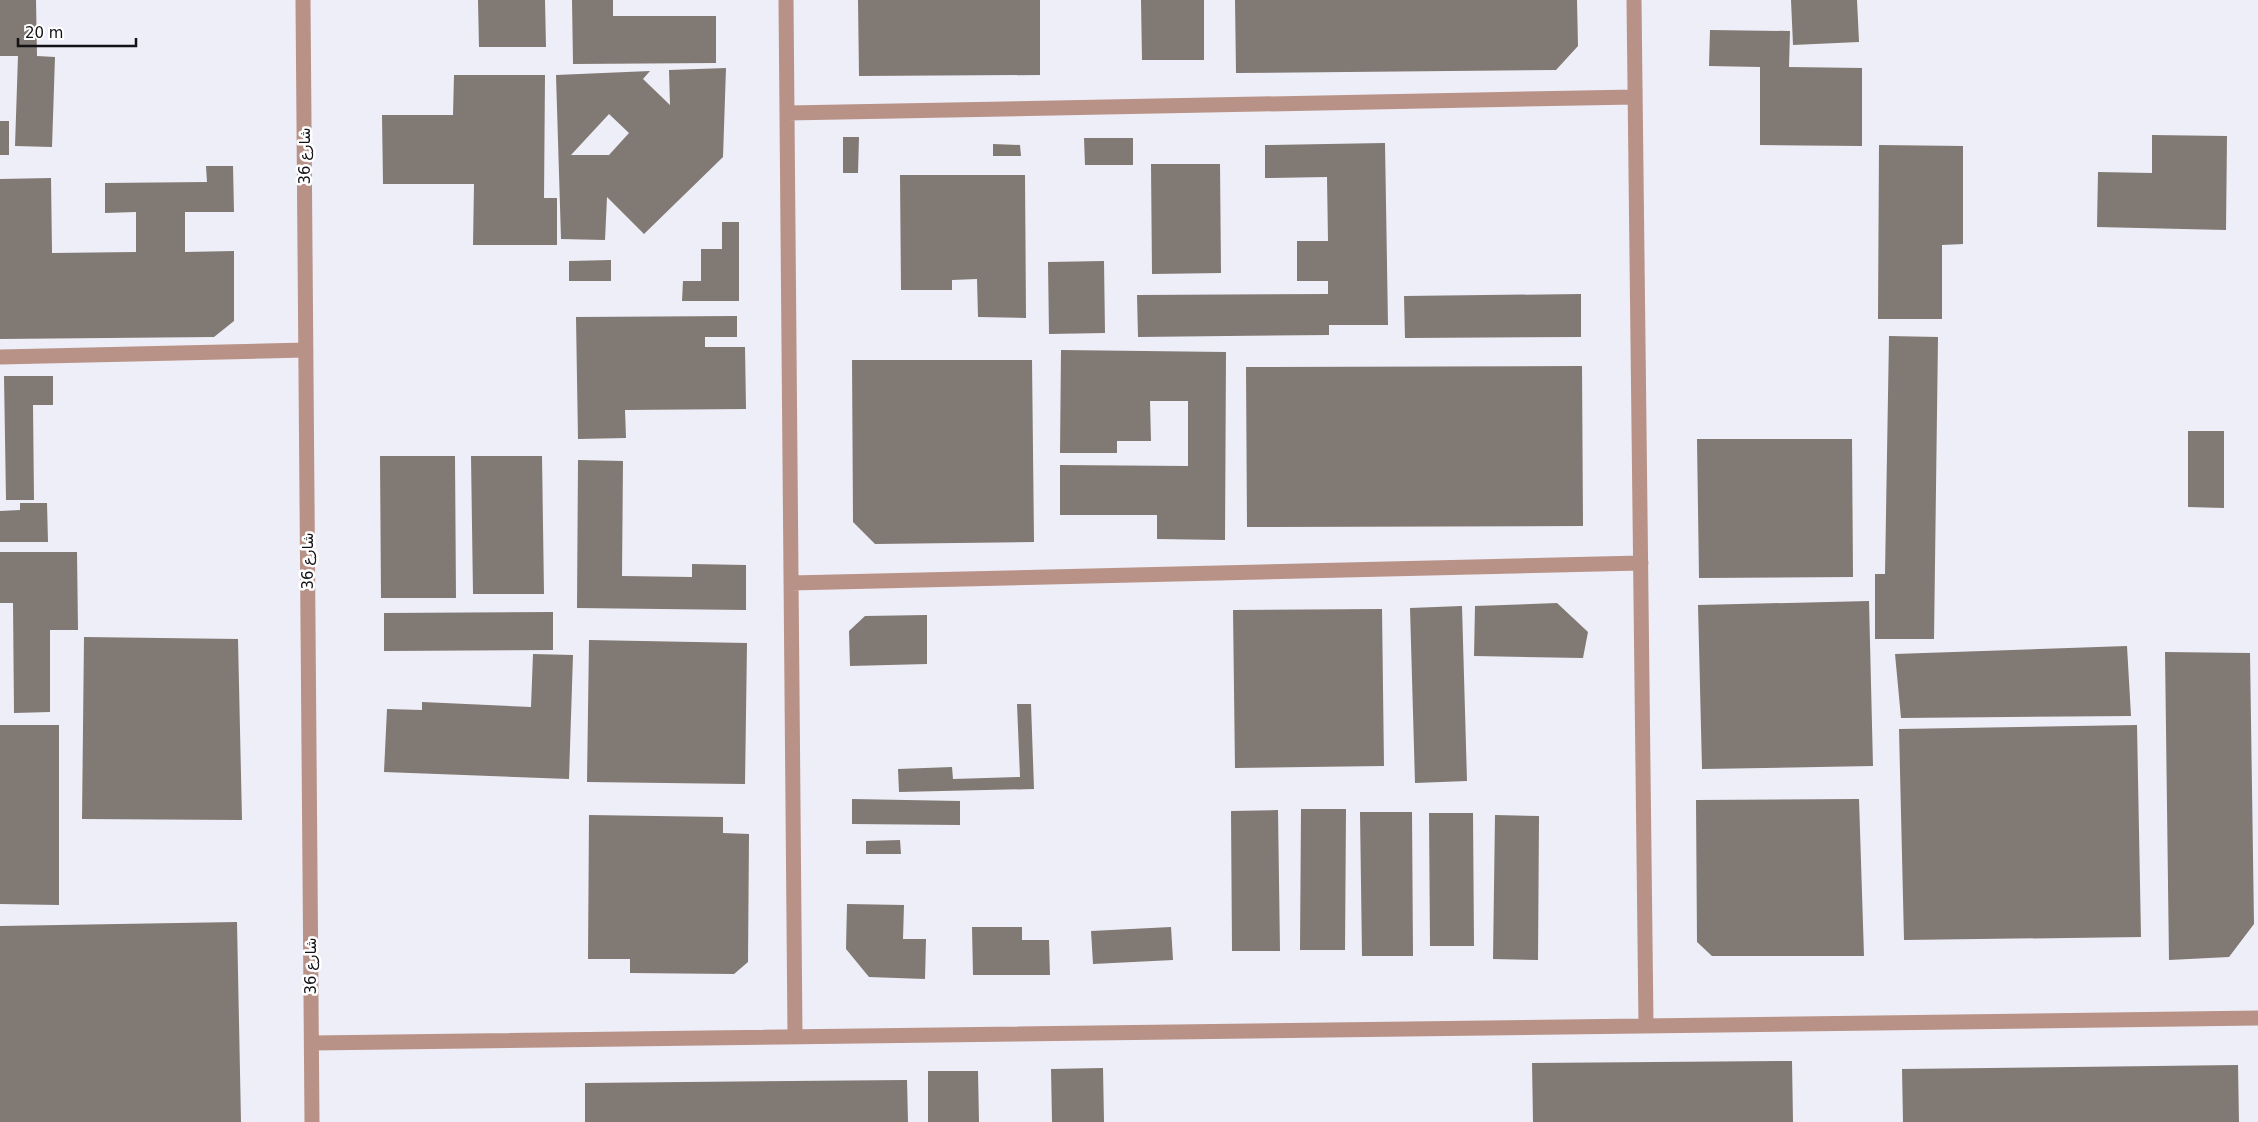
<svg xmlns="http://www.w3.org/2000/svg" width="2258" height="1122" viewBox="0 0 2258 1122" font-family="'DejaVu Sans','Noto Naskh Arabic',sans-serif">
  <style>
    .building { fill: #817973; fill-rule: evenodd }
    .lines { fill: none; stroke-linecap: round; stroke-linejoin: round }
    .lane { stroke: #b89287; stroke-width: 15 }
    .labels { text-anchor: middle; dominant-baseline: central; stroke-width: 5; stroke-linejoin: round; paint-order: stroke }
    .street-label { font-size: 15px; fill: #131317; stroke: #fff }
  </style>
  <rect width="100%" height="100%" fill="#eeeef8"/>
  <path class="building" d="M0,0H36L37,56L55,57L52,147L15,146L18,56H0Z
    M478,0H545L546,47H479Z
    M572,0H613V16H716V63L573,64Z
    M858,0H1040V75L859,76Z
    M1141,0H1204V60H1142Z
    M1235,0H1577L1578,46L1556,70L1236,73Z
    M1791,0H1857L1859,42L1793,45Z
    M1710,30L1790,31L1789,67L1862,68V146L1760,145V67L1709,66Z
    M726,68L723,157L644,234L607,197L605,240L561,239L556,75L650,71L643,79L670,105L669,70ZM609,114L629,133L609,155H571Z
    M454,75H545L544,198H557V245H473L474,184H383L382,115H453Z
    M0,121H9V155H0Z
    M2152,135L2227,136L2226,230L2097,227L2098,172L2152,173Z
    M843,137H859L858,173H843Z
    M1084,138H1133V165H1085Z
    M1385,143L1388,325H1329V335L1138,337L1137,295L1328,294V281H1297V241H1328L1327,177L1265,178V145Z
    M993,144L1020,145L1021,156H993Z
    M1879,145L1963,146V244L1942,245V319H1878Z
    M1151,164H1220L1221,273L1152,274Z
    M206,166H233L234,212H185V252L234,251V321L214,337L0,339V179L51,178L52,253L136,252V212L105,213V183L207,182Z
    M900,175H1025L1026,318L978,317L977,279L952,280V290H901Z
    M722,222H739V301H682L683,281H701V249H722Z
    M611,260V281H569V261Z
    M1104,261L1105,333L1049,334L1048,262Z
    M1581,294V337L1405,338L1404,296Z
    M737,316V337H705V347H745L746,409L625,410L626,438L578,439L576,317Z
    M1889,336L1938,337L1934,639H1875V574H1885Z
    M1061,350L1226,352L1225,540L1157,539V515H1060V465L1188,466V401H1150L1151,441H1117V453H1060Z
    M852,360H1032L1034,542L875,544L853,522Z
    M1582,366L1583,526L1247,527L1246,367Z
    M4,376H53V405H33L34,500H6Z
    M2188,431H2224V508L2188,507Z
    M1697,439H1852L1853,577L1699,578Z
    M380,456H455L456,598H381Z
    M471,456H542L544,594H473Z
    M578,460L623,461L622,576L692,577V564L746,565V610L577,608Z
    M20,503H47L48,542H0V511L20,510Z
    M0,552H77L78,630H50V712L14,713L13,603H0Z
    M1869,601L1873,766L1702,769L1698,605Z
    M1557,603L1588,632L1583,658L1474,656L1475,606Z
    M1462,606L1467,781L1415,783L1410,608Z
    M1382,609L1384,766L1235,768L1233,610Z
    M553,612V650L384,651V613Z
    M927,615V664L850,666L849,631L865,616Z
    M84,637L238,639L242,820L82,819Z
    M589,640L747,643L745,784L587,782Z
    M2127,646L2131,716L1901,718L1895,654Z
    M2165,652L2250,653L2254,924L2229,957L2169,960Z
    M533,654L573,655L569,779L384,772L387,709L422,710V702L531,707Z
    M1017,704H1031L1034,789L899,792L898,769L952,767L953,779L1020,777Z
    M0,725H59V905L0,904Z
    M2137,725L2141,937L1904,940L1899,729Z
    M852,799L960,801V825L852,824Z
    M1859,799L1864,956H1712L1697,942L1696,800Z
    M1301,809H1346L1345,950H1300Z
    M1278,810L1280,951H1232L1231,811Z
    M1360,812H1412L1413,956H1362Z
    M1429,813H1473L1474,946H1430Z
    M589,815L723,817V833L749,834L748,962L734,974L630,973V959H588Z
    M1495,815L1539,816L1538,960L1493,959Z
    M900,840L901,854H866V841Z
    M847,904L904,905L903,939H926L925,979L869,977L846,949Z
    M237,922L241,1122H0V926Z
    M972,927H1022V940H1049L1050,975H973Z
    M1171,927L1173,960L1093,964L1091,931Z
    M1792,1061L1793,1122H1533L1532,1063Z
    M2238,1065L2239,1122H1903L1902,1069Z
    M1103,1068L1104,1122H1052L1051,1069Z
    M928,1071H978L979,1122H928Z
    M907,1080L908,1122H585V1083Z"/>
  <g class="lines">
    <path class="lane" d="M303,0L312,1122
      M786,0L795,1036
      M1634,0L1646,1025
      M787,113L1635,97
      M0,357L306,350
      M791,583L1641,563
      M312,1043L2258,1018"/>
  </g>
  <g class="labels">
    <g class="street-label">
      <text transform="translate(305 156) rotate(-90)">شارع 36</text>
      <text transform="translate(308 561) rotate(-90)">شارع 36</text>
      <text transform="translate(311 966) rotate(-90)">شارع 36</text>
    </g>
  </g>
  <path d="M18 38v8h118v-8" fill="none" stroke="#131317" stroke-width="2.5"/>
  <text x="25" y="38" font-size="15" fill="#131317" stroke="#ffffff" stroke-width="4" paint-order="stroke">20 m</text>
</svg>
